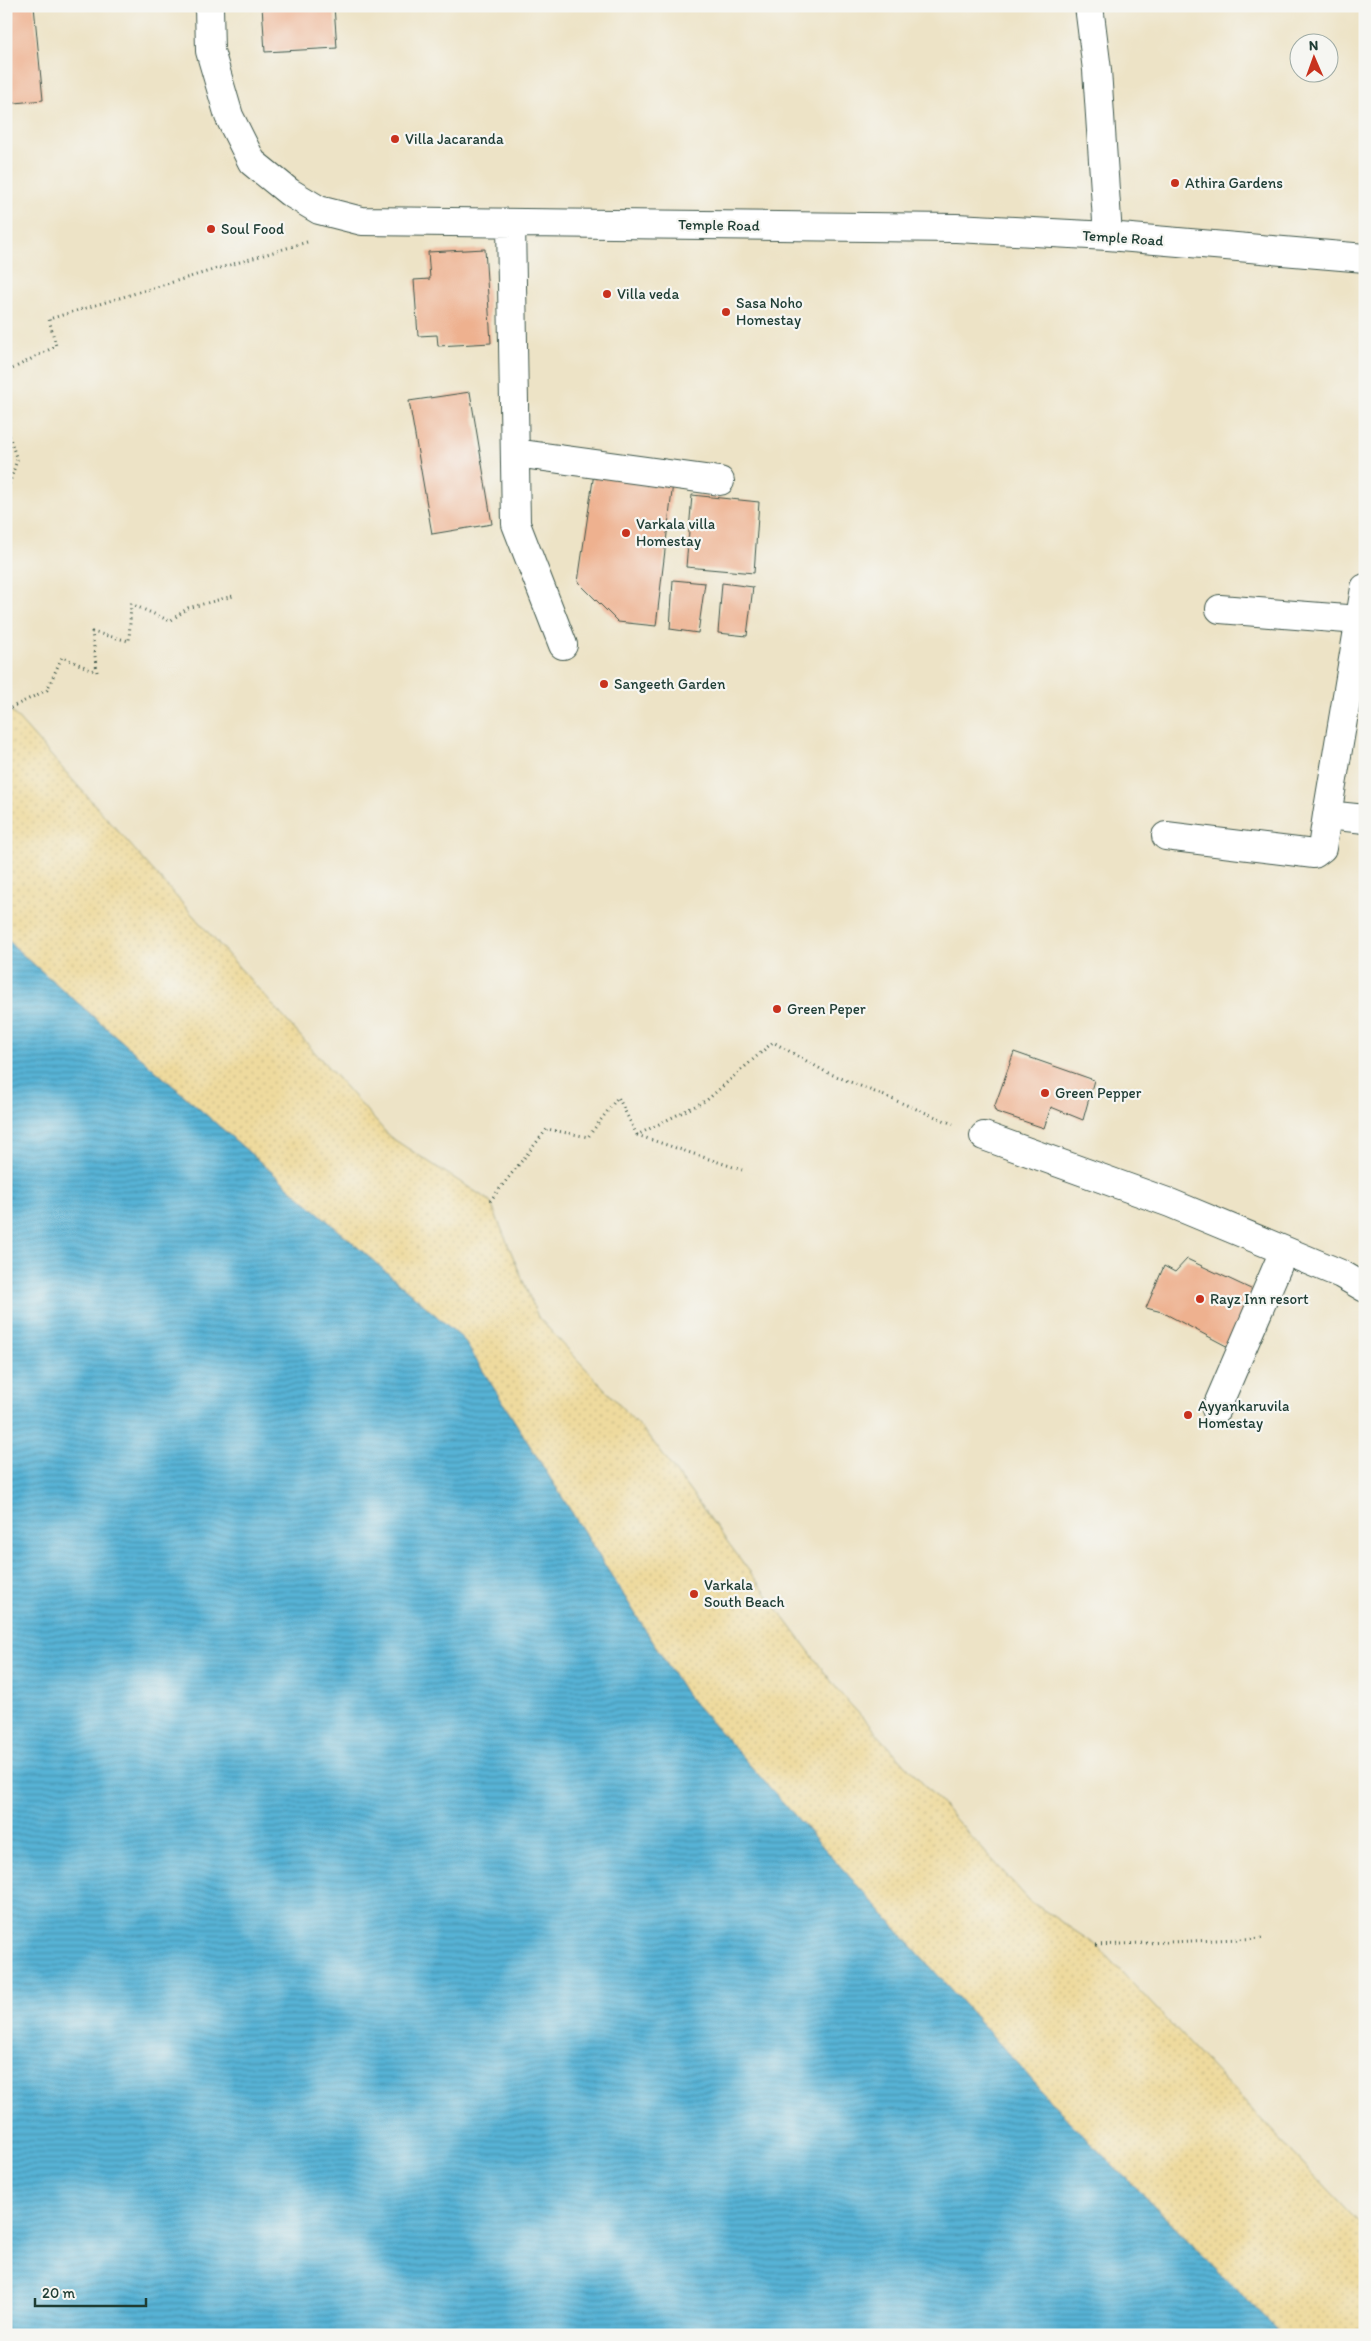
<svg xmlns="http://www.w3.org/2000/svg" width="1371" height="2341" viewBox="0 0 1371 2341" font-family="Itim,sans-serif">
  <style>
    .sand { fill: url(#sand-dots); stroke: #868c69 }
    .water { fill: url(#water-rules); stroke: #3b7884 }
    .building { fill: #eeb18f }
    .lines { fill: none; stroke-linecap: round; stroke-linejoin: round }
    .minor-casing { stroke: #3e564a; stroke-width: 30 }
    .path { stroke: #3e564a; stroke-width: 3; stroke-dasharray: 1 4; stroke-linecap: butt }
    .minor { stroke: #fff; stroke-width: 28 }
    .poi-dot { fill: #c8321e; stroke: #f6f6f2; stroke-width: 2 }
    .labels { text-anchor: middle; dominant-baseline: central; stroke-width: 4.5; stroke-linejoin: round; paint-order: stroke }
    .poi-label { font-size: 15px; fill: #1f3d34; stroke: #f6f6f2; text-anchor: start }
    .street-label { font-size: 15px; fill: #1f3d34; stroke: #f6f6f2 }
  </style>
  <defs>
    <pattern id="sand-dots" width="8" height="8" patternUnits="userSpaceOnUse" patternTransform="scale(1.25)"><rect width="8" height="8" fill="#eeda9e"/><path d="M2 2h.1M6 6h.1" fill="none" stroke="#ccbc89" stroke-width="1.8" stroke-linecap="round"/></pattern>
    <pattern id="water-rules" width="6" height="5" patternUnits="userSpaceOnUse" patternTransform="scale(1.25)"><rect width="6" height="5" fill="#57b2d5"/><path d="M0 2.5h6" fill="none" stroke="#4792ae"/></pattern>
  </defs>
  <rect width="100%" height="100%" fill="#f6f6f2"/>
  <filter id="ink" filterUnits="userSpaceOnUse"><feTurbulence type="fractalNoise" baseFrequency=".02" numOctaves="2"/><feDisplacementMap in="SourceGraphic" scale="10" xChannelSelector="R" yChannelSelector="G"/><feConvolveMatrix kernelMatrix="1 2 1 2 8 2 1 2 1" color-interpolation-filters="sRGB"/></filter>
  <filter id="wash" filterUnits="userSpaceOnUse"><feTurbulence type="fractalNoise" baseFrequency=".0096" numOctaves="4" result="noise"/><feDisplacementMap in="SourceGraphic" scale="20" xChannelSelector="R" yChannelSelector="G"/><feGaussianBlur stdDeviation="1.12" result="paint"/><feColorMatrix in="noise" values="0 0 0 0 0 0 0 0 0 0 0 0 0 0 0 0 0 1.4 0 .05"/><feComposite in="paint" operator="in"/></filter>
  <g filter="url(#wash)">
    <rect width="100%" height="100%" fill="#ede3c6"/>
    <path class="sand" d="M6,705L390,1137L490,1201L538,1317L651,1439L840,1693L1030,1901L1096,1945L1365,2229V2335H1282L1066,2118L685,1693L463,1339L23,955L6,938Z"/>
    <path class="water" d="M6,938L23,955L463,1339L685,1693L1066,2118L1282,2335H6Z"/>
    <g id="blocks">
      <path class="building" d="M6,6H34L43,100L6,104Z
        M262,6H334L337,48L265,52Z
        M485,249L491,343L438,346L437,335L418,336L414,280L430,279L428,252Z
        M470,392L492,524L432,534L409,401Z
        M594,473L673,483L656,626L618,622L578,582Z
        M692,495L759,502L754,573L686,567Z
        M673,580L705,583L698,633L670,629Z
        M722,583L753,587L747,636L718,633Z
        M1014,1052L1094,1080L1083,1120L1051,1107L1044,1128L996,1112L994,1108Z
        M1187,1259L1253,1290L1232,1349L1162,1312L1146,1308L1164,1266L1175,1272Z"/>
    </g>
  </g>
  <g filter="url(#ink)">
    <use href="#blocks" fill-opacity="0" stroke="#3e564a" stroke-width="1"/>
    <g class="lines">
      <defs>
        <path id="minor" d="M209,6L210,51L229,116L252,162L289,192L319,210L362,221L956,228L1108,236L1365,258
          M1089,6L1097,70L1108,236
          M511,223L516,524L563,645
          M515,453L720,481
          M1365,588L1327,815L1365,819
          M1220,609L1359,620
          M1166,836L1314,854L1322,848L1327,815
          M984,1136L1170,1203L1341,1274L1365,1288
          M1216,1409L1284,1251"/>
      </defs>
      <use href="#minor" class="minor-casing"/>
      <path class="path" d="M6,376L12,369L56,346L49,319L307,242
        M6,426L17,460L6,494
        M6,710L47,690L62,657L97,672L92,632L129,641L131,604L170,621L188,608L233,596
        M637,1135L742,1170
        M490,1201L547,1129L588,1137L618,1097L637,1135L707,1100L773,1042L826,1072L953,1124
        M1096,1945L1265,1938"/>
      <use href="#minor" class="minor"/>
    </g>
  </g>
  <g class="poi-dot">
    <circle cx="395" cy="139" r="5"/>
    <circle cx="1175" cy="183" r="5"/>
    <circle cx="211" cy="229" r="5"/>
    <circle cx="607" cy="294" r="5"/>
    <circle cx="726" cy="312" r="5"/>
    <circle cx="626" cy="533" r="5"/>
    <circle cx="604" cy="684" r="5"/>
    <circle cx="777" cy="1009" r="5"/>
    <circle cx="1045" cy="1093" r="5"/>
    <circle cx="1200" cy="1299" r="5"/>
    <circle cx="1188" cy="1415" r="5"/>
    <circle cx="694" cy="1594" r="5"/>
  </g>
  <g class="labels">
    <g class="poi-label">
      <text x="405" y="139">Villa Jacaranda</text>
      <text x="1185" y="183">Athira Gardens</text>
      <text x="221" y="229">Soul Food</text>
      <text x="617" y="294">Villa veda</text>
      <text x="736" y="303">Sasa Noho<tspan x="736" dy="17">Homestay</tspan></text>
      <text x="636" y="524">Varkala villa<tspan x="636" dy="17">Homestay</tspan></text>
      <text x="614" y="684">Sangeeth Garden</text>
      <text x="787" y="1009">Green Peper</text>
      <text x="1055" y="1093">Green Pepper</text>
      <text x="1210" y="1299">Rayz Inn resort</text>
      <text x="1198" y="1406">Ayyankaruvila<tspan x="1198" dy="17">Homestay</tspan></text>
      <text x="704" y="1585">Varkala<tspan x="704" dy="17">South Beach</tspan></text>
    </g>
    <g class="street-label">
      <text transform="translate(719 225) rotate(1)">Temple Road</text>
      <text transform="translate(1123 238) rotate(4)">Temple Road</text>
    </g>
  </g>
  <rect width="1371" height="2341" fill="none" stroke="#f6f6f2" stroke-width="25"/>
  <g transform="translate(1314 58) rotate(358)"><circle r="24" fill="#f6f6f2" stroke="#a0aca6"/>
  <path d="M0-4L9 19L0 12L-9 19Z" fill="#c8321e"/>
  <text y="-8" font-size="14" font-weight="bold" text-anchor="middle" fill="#1f3d34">N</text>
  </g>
  <path d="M35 2298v8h111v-8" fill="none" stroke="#1f3d34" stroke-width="2.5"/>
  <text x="42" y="2298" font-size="15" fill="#1f3d34" stroke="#f6f6f2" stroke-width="4" paint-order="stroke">20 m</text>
</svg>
